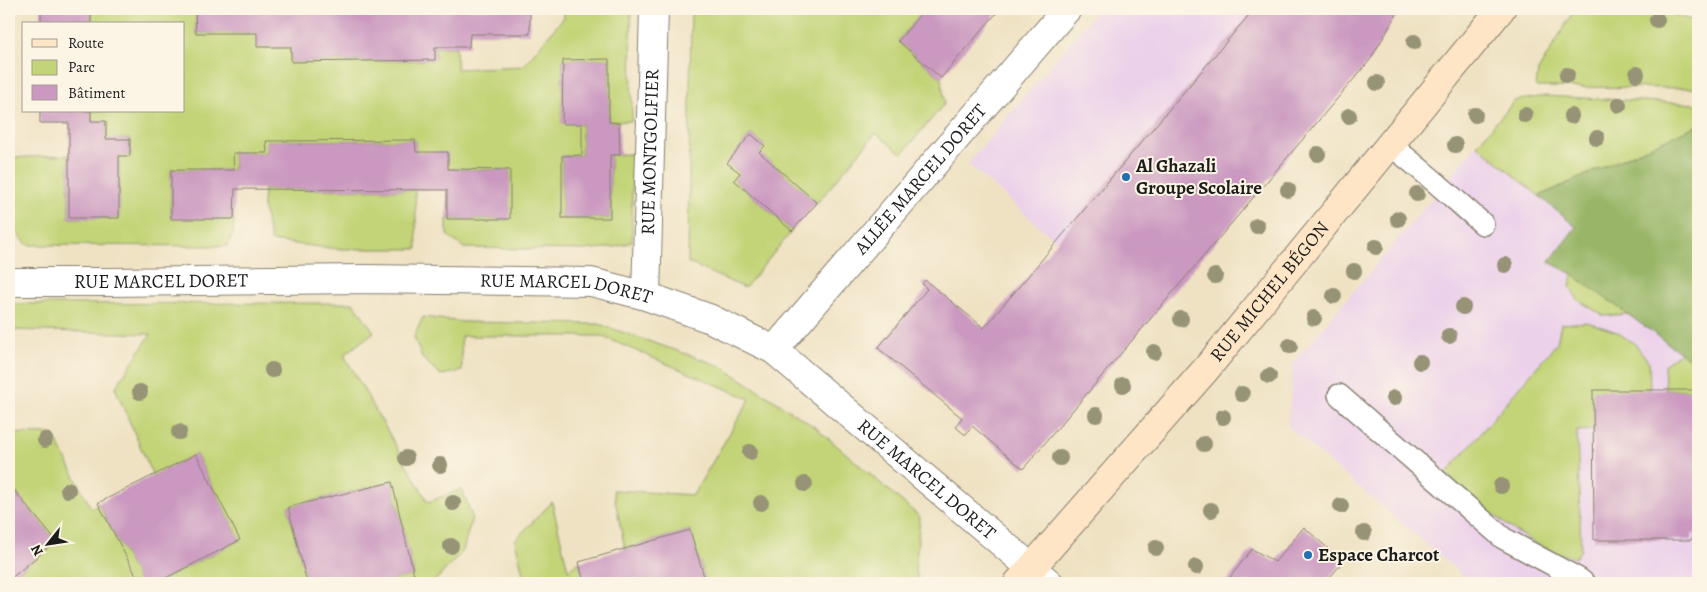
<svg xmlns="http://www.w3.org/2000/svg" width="1707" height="592" viewBox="0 0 1707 592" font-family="Alegreya,serif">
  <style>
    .built { fill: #ecd1ea }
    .green { fill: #c2d477; stroke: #6f784a }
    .forest { fill: #99b668; stroke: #5a6942 }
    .building { fill: #ca98c0 }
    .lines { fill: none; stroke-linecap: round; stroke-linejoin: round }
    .lane-casing { stroke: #867f70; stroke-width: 24 }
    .street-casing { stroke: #867f70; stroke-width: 30 }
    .secondary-casing { stroke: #867f70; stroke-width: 30 }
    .lane { stroke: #fff; stroke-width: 21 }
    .street { stroke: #fff; stroke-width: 28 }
    .secondary { stroke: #fde5c5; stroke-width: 28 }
    .tree { fill: #969376 }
    .poi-dot { fill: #1f6fb2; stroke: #fcf5e5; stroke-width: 2 }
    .labels { text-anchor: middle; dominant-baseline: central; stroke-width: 4; stroke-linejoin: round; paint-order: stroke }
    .street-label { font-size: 19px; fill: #1c1c1c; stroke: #fcf5e5 }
    .poi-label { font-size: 19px; font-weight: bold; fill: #1c1c1c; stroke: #fcf5e5; text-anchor: start }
  </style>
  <rect width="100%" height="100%" fill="#fcf5e5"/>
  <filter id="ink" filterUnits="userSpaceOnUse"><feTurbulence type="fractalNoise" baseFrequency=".02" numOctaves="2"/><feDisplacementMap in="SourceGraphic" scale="10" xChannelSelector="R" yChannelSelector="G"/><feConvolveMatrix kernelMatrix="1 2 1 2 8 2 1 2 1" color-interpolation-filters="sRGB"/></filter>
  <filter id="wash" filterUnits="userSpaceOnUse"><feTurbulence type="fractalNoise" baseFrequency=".0096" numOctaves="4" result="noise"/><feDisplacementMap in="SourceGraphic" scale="20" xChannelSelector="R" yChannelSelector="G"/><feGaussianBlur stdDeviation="1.12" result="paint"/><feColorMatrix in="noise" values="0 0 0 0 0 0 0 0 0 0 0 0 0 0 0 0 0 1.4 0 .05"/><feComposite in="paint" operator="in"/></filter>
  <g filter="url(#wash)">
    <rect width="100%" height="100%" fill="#efe2c3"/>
    <path class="built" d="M1098,9H1309L1370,60L1148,321L968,164Z
      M1545,96L1698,104V583H1472L1288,427L1293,363L1514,101Z"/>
    <path class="green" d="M91,9H195L196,33H257L258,47H291V62L435,60V47H456L457,69L523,66L564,17V9H631L632,121L609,122V59L563,60L562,123L582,124V155L562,156V218H610V155L632,154V242L615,247L583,250L464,248L447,235V219H509L510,170L448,169L416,152L415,140L267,141V153H233L234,170H171V218L234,219L233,234L227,246L28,245L9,226V158L69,155V218H119V156L130,155V139H106V122L91,121V111H184V24H91Z
      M691,9H925L898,41L941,78L945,103L902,154L876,133L817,203L759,152L764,145L751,134L727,163L740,173L734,180L792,231L745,288L688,263Z
      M1575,9H1661L1668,13L1698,22V88L1536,87L1538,71Z
      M1545,96L1698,104V125L1539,196L1477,145L1514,101Z
      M264,189L415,190L417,249H337L271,241L263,207Z
      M1572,274L1629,314L1604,316L1578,300L1570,287Z
      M354,303L374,332L344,355L428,502L462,489L472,517L463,551L433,583H380L414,575L392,482L288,507L307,583H156L240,540L196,454L153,476L115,388L151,334L9,330V304Z
      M423,317L463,322L599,324L721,366L815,427L920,517L915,571L920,583H706L690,530L625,549L613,490L693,495L750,399L601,336H461L462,371L441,375L422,358L414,337Z
      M1587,322L1617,332L1636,345L1649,362L1650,390L1594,430L1577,431L1581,550L1575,558C1523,547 1485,507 1446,474L1557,343L1561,324Z
      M1690,351L1698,354V390H1665L1664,365L1681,352L1688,357Z
      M9,433L53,434L91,508L98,503L140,583H9V580L56,541L9,484Z
      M552,502L568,570L579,562L584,583H525L515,540Z"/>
    <path class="forest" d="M1698,125V320L1688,358L1572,274L1549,262L1576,227L1539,196Z"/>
    <g id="blocks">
      <path class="building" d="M41,9H91V24H41Z
        M195,9H530V34H470L469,47H435V60L291,62V47H257V33H196Z
        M925,9H1000L941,78L898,41Z
        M1254,9H1400L1370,60L1023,469L972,426L966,434H964L957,428L956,425L962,418L878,348L927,289L922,284L925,280L984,328Z
        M609,59V122L619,123L620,155H610V218H562V156L582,155V124H562L563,60Z
        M40,111H91V121H106V139H130V156H119V218H69V123H40Z
        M751,134L765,146L759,152L817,203L792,231L734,180L740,173L727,163Z
        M415,140L416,152H448V169L510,170V219H447V190L235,189L234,219H171V170H234L233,153H267L266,141Z
        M1593,390H1698V534H1692V540H1594Z
        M196,454L240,540L156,583H140L98,503Z
        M392,482L414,575L380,583H307L288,507Z
        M9,484L56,541L9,580Z
        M1304,527L1343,562L1325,583H1229L1227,581L1252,549L1275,562Z
        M690,530L706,583H584L579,562Z"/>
    </g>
  </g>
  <g filter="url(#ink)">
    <use href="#blocks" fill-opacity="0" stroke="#867f70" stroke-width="1"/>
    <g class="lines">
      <defs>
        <path id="lane" d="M1390,145C1422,169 1452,197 1483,224
          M1339,395L1503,538L1579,579L1584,583"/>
        <g id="street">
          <path id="s1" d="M9,282H110L364,279L591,282L646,296L711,319L774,350L1049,583"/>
          <path id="s2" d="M646,296L654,9"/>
          <path id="s3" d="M774,350L1067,9"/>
        </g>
        <g id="secondary">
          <path id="s4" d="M1018,583L1207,368L1501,9"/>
        </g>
      </defs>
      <use href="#lane" class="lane-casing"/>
      <use href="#street" class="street-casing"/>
      <use href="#secondary" class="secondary-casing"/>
      <use href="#lane" class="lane"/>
      <use href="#street" class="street"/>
      <use href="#secondary" class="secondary"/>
    </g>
    <g class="tree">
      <circle cx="1657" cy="20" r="8"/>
      <circle cx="1414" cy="42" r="8"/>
      <circle cx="1637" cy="74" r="8"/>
      <circle cx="1567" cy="75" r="8"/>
      <circle cx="1377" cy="83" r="8"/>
      <circle cx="1619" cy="105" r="8"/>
      <circle cx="1475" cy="115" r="8"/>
      <circle cx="1525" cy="115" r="8"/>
      <circle cx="1349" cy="116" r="8"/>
      <circle cx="1571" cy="116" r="8"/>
      <circle cx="1597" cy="138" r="8"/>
      <circle cx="1455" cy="145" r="8"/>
      <circle cx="1318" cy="154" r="8"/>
      <circle cx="1288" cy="190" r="8"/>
      <circle cx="1417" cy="194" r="8"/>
      <circle cx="1398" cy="219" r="8"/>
      <circle cx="1257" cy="226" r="8"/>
      <circle cx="1376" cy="247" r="8"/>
      <circle cx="1505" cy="265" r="8"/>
      <circle cx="1354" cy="271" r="8"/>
      <circle cx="1215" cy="276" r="8"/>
      <circle cx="1334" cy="296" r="8"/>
      <circle cx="1463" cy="307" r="8"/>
      <circle cx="1314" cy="318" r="8"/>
      <circle cx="1181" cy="319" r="8"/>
      <circle cx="1449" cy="336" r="8"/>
      <circle cx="1290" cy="346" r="8"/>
      <circle cx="1154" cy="352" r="8"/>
      <circle cx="1420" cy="362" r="8"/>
      <circle cx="272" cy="370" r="8"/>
      <circle cx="1269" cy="376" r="8"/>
      <circle cx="1123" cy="385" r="8"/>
      <circle cx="140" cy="392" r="8"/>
      <circle cx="1242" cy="394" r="8"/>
      <circle cx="1394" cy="398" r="8"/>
      <circle cx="1096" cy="415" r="8"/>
      <circle cx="1223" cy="417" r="8"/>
      <circle cx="179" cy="432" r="8"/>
      <circle cx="45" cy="440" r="8"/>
      <circle cx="1204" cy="444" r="8"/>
      <circle cx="750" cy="452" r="8"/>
      <circle cx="406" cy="458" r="8"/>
      <circle cx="1060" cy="458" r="8"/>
      <circle cx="440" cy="465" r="8"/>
      <circle cx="805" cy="484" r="8"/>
      <circle cx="1501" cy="486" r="8"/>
      <circle cx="68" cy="490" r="8"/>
      <circle cx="453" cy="503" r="8"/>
      <circle cx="761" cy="503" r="8"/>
      <circle cx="1341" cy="506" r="8"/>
      <circle cx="1211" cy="510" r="8"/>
      <circle cx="1364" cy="533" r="8"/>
      <circle cx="451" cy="546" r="8"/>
      <circle cx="1156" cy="548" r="8"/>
      <circle cx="1196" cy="567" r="8"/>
    </g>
  </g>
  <g class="poi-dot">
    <circle cx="1126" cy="177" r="5"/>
    <circle cx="1308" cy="555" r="5"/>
  </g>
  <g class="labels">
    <g class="street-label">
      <text stroke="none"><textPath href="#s2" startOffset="144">RUE MONTGOLFIER</textPath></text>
      <text stroke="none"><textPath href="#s3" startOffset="225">ALLÉE MARCEL DORET</textPath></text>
      <text stroke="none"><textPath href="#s1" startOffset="152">RUE MARCEL DORET</textPath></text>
      <text stroke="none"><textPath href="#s1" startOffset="558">RUE MARCEL DORET</textPath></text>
      <text stroke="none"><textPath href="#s4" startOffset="385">RUE MICHEL BÉGON</textPath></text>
      <text stroke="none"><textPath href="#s1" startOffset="978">RUE MARCEL DORET</textPath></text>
    </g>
    <g class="poi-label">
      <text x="1136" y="166">Al Ghazali<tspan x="1136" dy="22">Groupe Scolaire</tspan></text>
      <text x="1318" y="555">Espace Charcot</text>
    </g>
  </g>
  <rect width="1707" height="592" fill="none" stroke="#fcf5e5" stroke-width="30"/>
  <rect x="22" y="22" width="162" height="90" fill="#fcf5e5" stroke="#a29e95"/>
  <rect x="32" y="39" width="25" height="8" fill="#fde5c5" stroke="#a29e95"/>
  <text x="68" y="48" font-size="15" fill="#1c1c1c">Route</text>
  <rect x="32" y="60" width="25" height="15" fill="#c2d477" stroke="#a29e95"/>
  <text x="68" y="72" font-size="15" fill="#1c1c1c">Parc</text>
  <rect x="32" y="85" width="25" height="15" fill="#ca98c0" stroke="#a29e95"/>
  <text x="68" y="98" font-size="15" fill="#1c1c1c">Bâtiment</text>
  <g transform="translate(48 544) rotate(240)" stroke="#fcf5e5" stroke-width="4" paint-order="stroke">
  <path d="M0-4L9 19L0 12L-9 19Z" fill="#1c1c1c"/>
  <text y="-8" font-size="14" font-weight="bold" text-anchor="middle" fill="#1c1c1c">N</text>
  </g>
</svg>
